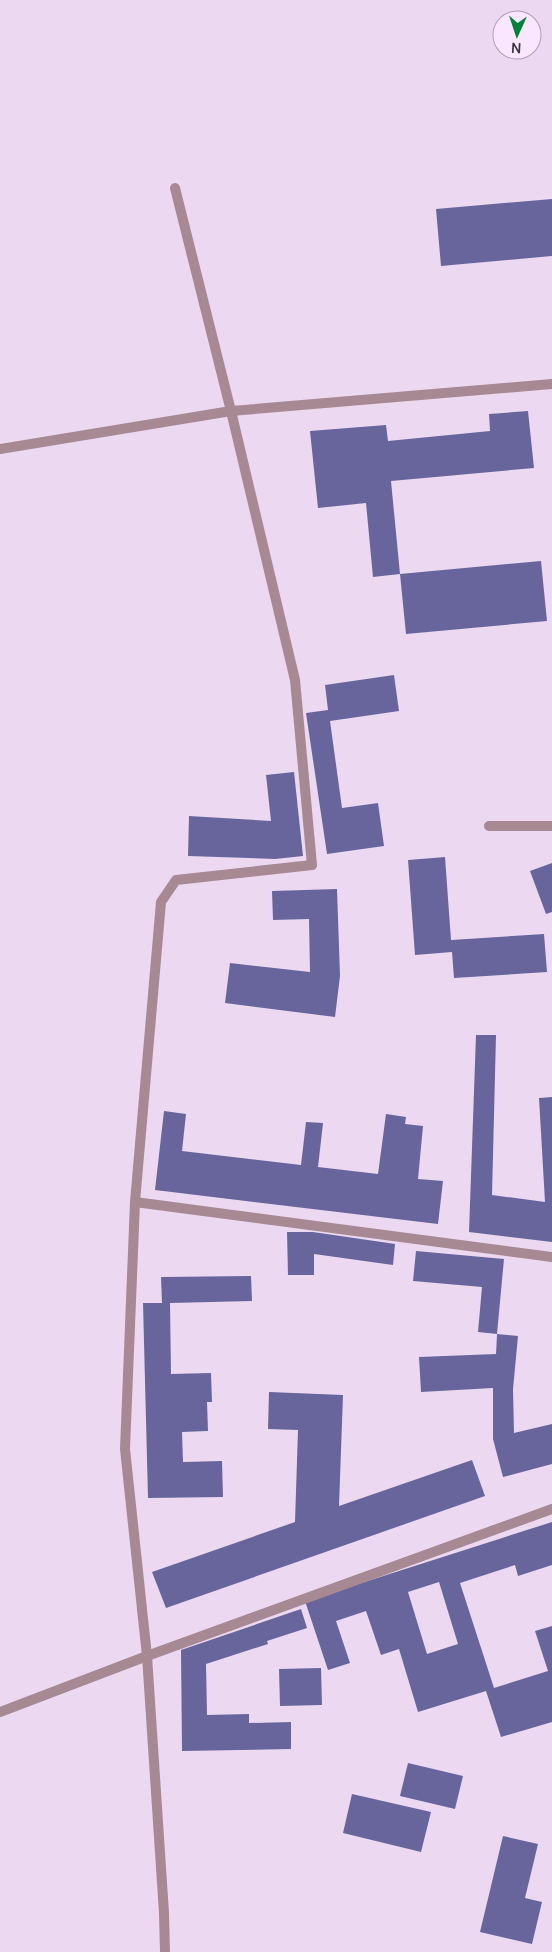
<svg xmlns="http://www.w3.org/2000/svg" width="552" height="1952" viewBox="0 0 552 1952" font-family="Manrope,sans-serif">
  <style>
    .building { fill: #68659d; fill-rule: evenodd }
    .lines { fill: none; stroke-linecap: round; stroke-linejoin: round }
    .service { stroke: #a78994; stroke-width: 10 }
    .minor { stroke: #a78994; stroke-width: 10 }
  </style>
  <rect width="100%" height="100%" fill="#ecd9f1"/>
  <path class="building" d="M552,199V256L441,266L436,209Z
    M528,411L534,468L391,481L400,574L373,577L366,503L318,508L310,431L386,425L388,441L490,431L489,414Z
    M541,561L547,621L406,634L400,574Z
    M394,675L399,711L330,721L342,808L378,803L384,846L327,854L306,713L328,710L325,685Z
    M294,772L303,856L275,859L188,856L189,816L271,821L266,775Z
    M445,857L451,940L544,934L547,972L454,978L452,952L415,955L408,860Z
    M552,863V912L546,914L530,871Z
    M337,889L340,976L335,1017L225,1003L230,963L310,972L309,919L273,920L272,891Z
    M476,1035H496L492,1195L545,1202L539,1098L552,1097V1242L469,1232Z
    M164,1111L186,1114L182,1151L301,1165L306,1122L323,1123L318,1167L378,1174L386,1114L406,1117L405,1124L423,1126L418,1179L443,1181L438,1224L155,1190Z
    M287,1232H313L395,1244L393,1265L314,1254V1275H288Z
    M416,1251L504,1259L497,1334L478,1332L482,1287L413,1281Z
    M251,1276L252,1301L170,1303L171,1374L211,1373L212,1402H207L208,1431L182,1432L183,1462L222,1461L223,1497L148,1498L143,1303H162L161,1277Z
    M497,1334L518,1336L513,1389L514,1433L552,1424V1464L503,1477L493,1439V1388L421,1392L419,1357L496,1354Z
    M269,1392L343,1395L339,1506L472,1460L485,1496L166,1608L152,1572L295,1522L298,1430L268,1429Z
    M552,1522V1565L518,1576L515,1565L460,1583L494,1688L548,1671L535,1631L552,1626V1722L501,1737L486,1691L418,1712L399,1649L381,1655L366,1611L336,1621L350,1663L328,1670L305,1601ZM439,1582L458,1644L427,1654L408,1592Z
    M301,1609L307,1628L267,1641L268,1644L206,1664L207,1715L249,1714V1723L291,1722V1749L182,1751L181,1650Z
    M321,1668L322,1705L280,1706L279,1669Z
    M408,1763L463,1776L455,1809L400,1796Z
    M352,1794L431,1812L421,1852L343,1833Z
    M503,1836L538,1844L525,1898L542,1902L532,1944L480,1932Z"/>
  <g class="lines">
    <path class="service" d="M175,188L231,411L295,680L312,865
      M489,826H552"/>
    <path class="minor" d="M0,449L231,411L552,384
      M135,1202L552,1257
      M0,1712L147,1656L552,1509
      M165,1952L164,1913L147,1656L125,1449L135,1202L161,902L176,880L312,865"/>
  </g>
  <g transform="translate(517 35) rotate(183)"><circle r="24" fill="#fae6fe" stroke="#ae9eb1"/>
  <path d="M0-4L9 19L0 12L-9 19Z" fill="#00813b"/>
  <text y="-8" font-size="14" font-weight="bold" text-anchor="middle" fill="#3b333d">N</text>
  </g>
</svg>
